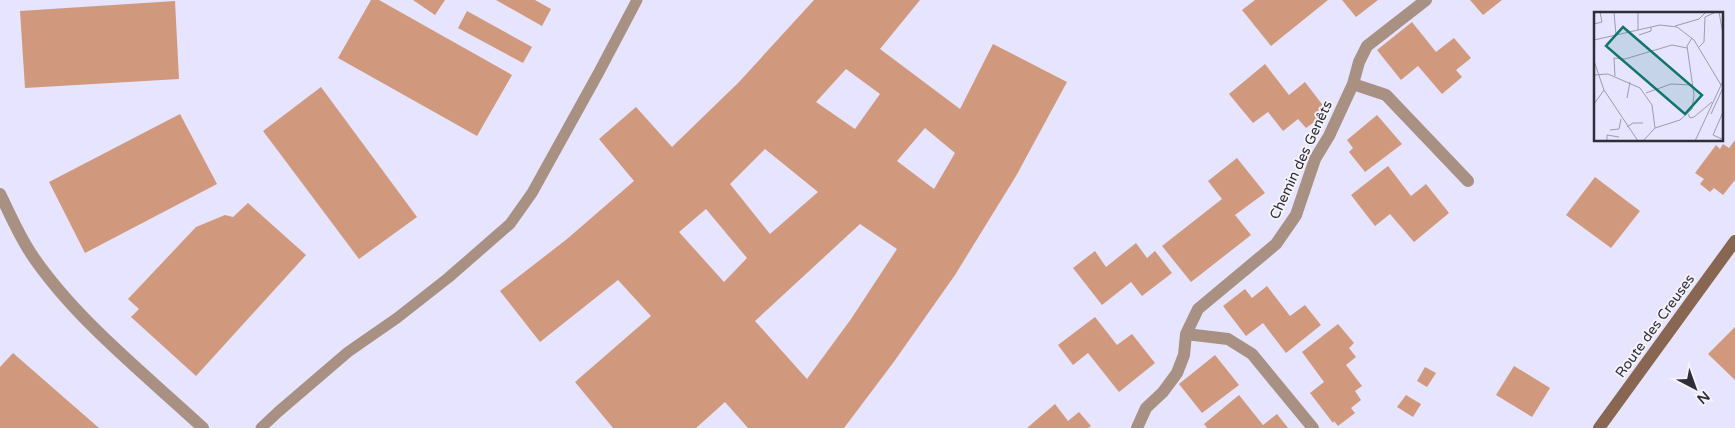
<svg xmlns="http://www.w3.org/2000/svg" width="1735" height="428" viewBox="0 0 1735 428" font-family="'Varela Round',sans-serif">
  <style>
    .building { fill: #d0997e; fill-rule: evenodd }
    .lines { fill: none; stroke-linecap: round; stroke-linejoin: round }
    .lane { stroke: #a89082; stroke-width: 11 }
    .street { stroke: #a89082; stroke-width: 12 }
    .secondary { stroke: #886652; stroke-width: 12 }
    .labels { text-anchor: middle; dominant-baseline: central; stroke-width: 4; stroke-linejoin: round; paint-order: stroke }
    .street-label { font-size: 14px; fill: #2f2d39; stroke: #f4f3fa }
    .inset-road { fill: none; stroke: #9d9baf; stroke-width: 1 }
    .view { fill: #0f766e; fill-opacity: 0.15; stroke: #0f766e; stroke-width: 2.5 }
    .inset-edge { fill: none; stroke: #2f2d39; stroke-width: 2.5 }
  </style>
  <rect width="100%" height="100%" fill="#e6e4fe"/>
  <path class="building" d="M371,0H379L512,75L477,136L338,58Z
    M413,0H445L435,15Z
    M496,0H535L551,9L542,26Z
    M814,0H920L880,49L960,109L993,44L1067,82L1016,176L955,275L893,363L844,428H748L725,402L696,428H613L575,382L651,316L618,280L540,342L500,291L567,239L634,181L599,139L636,107L672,147L739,82ZM846,69L880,94L855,129L816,102ZM925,128L955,153L934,189L897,161ZM765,149L818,192L770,234L730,184ZM706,209L747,258L724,282L679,232ZM860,224L897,249L851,319L807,379L755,321Z
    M1255,0H1328L1271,46L1242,10Z
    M1342,0H1378L1356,17Z
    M1470,0H1502L1483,15Z
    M175,1L179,79L25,88L20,11Z
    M467,11L532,47L523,63L458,28Z
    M1412,22L1436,52L1454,38L1471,58L1456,70L1462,77L1442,94L1418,66L1401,80L1377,50Z
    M1265,64L1289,95L1305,82L1328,112L1306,128L1298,119L1283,131L1268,112L1253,123L1229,94Z
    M321,87L417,217L359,259L263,131Z
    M180,114L217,184L85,253L49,182Z
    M1377,115L1402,144L1365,172L1349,152L1353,148L1347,140Z
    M1735,140V180L1723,195L1714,188L1710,192L1700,184L1704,179L1695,173L1716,145L1720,149L1723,144L1729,148Z
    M1237,158L1265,193L1235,215L1251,235L1191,282L1162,246L1222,199L1208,181Z
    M1388,166L1411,196L1426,184L1449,213L1414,242L1390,214L1375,226L1351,195Z
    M1595,177L1640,211L1611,248L1566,215Z
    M248,203L306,255L196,376L131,317L139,309L128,299L196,227L225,215L233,217Z
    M1136,243L1147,258L1155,251L1172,273L1142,296L1131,282L1102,305L1073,268L1095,251L1106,267Z
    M1267,286L1290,316L1305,305L1321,325L1286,353L1263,323L1246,336L1223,306L1245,289L1252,298Z
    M1095,317L1117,345L1132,334L1155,363L1119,392L1088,353L1073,365L1058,345Z
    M1338,324L1354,343L1349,348L1356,357L1346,365L1362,386L1355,391L1361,400L1351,408L1355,413L1338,426L1334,421L1333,423L1310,393L1324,382L1302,352Z
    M1735,327V380L1708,354Z
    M13,353L99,428H0V367Z
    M1215,355L1239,385L1202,413L1179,384Z
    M1514,366L1550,388L1532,417L1496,395Z
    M1425,367L1436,373L1427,387L1417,381Z
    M1239,395L1263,425L1277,414L1288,428H1207L1204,424Z
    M1406,395L1421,404L1413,417L1397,407Z
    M1055,404L1068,421L1079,412L1091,426L1088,428H1027Z"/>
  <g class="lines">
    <path class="lane" d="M261,428L278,412L348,352L397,318L448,278L510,224L532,193L599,72L637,0"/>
    <path class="street" d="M1353,84L1386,95L1468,181
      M0,194C10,214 19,236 32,255C76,320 146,375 203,428
      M1186,334L1228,339L1252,354L1313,428
      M1137,428L1146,408L1163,392L1177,373L1184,355L1186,334L1198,309L1276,244L1296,215L1315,159L1329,136L1353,84L1359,62L1367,46L1426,0"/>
    <path class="secondary" d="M1599,428L1735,241"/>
  </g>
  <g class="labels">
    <g class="street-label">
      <text transform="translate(1301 160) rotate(-65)">Chemin des Genêts</text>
      <text transform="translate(1655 326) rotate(-54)">Route des Creuses</text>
    </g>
  </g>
  <g transform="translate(1594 12)">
    <rect width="129" height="129" fill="#e6e4fe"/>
    <path class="inset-road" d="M20,0L22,23M44,0V18M125,0L129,22M0,12L8,10L6,0M81,14L105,7L112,0M45,23L57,19V15M0,28L66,13L83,15L100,28L127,73M105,35L110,30L111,5L122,0M0,49L10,78L44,129M0,63L14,62L46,76L58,93L61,116M21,64L20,46L31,47L78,33L93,36M52,81L77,72L98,73M33,86L36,70M0,92L10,78M129,100L119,123L128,127L129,124M94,102L96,106L100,105L118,90M117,102L129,76M33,115L39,111H49M16,118L25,117L27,107M13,129V123L25,125M49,129L61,116L86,108L98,97L100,83L93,34L98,26M101,129L128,71"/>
    <path class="view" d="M29,15L108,83L91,102L12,34Z"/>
    <rect width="129" height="129" class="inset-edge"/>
  </g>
  <g transform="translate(1695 388) rotate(139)" stroke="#f4f3fa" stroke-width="4" paint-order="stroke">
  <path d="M0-4L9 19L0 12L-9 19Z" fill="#2f2d39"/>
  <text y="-8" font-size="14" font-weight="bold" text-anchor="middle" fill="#2f2d39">N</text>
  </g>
</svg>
